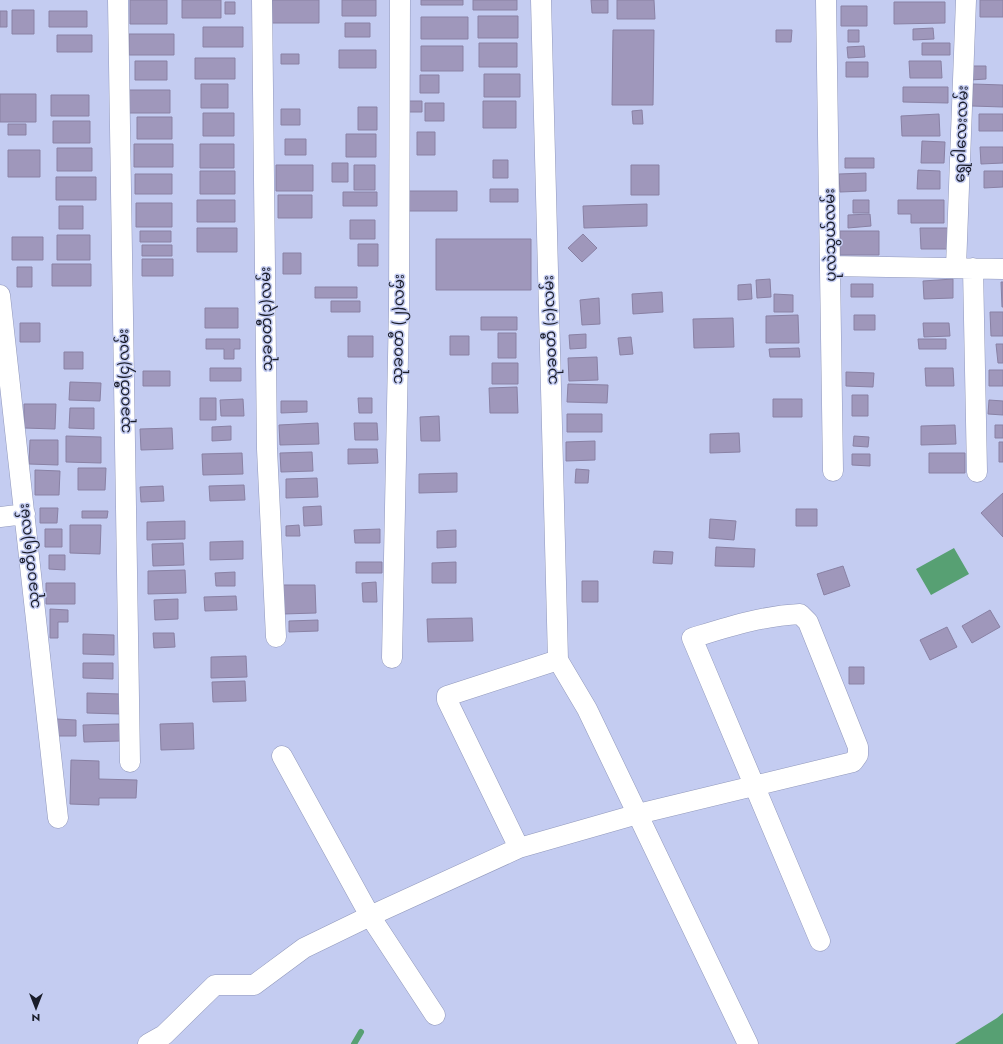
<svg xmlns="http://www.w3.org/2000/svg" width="1003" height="1044" viewBox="0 0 1003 1044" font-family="Jost,'Noto Sans Myanmar',sans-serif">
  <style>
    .water { fill: #57a073 }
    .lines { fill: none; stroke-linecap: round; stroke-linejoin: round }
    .stream { stroke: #57a073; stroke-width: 6 }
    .building { fill: #9f97bb; stroke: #8981a4 }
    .minor-casing { stroke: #9198bb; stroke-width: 21 }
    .minor { stroke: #fff; stroke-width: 20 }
    .labels { text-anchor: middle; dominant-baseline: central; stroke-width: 3; stroke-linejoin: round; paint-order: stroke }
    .street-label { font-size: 15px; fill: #1a1d2a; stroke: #c4ccf1 }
  </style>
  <rect width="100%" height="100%" fill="#c4ccf1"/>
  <path class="water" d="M954,548L969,574L931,595L916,569Z
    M1003,1013V1044H955L997,1018Z"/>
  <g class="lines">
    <path class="stream" d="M354,1044L361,1032"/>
  </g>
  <path class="building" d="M130,0H167V24H130Z
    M182,0H221V18H182Z
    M272,0H319V23H272Z
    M342,0H376V16H342Z
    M421,0H463V5H421Z
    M473,0H517V10H473Z
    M591,0H608V13H592Z
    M617,0H654L655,19H617Z
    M980,0H1003V17H980Z
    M225,2H235V14H225Z
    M894,2H945V23L894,24Z
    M841,6H867V26H841Z
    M12,10H34V34H12Z
    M0,11H7V27H0Z
    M49,11H87V27H49Z
    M478,16H518V38H478Z
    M421,17H468V39H421Z
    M345,23H370V37H345Z
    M203,27H243V47H203Z
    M933,28L934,39L913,40V29Z
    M613,30H654L653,105H612Z
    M776,30H792L791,42H776Z
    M848,30H859V42H848Z
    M129,34H174V55H129Z
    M57,35H92V52H57Z
    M479,43H517V67H479Z
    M922,43H950V55H922Z
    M421,46H463V71H421Z
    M864,46L865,57L848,58L847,47Z
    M339,50H376V68H339Z
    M281,54H299V64H281Z
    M195,58H235V79H195Z
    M135,61H167V80H135Z
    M909,61H941L942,78H910Z
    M846,62H868V77H846Z
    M970,66H986V79L970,80Z
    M484,74H520V97H484Z
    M420,75H439V93H420Z
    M201,84H228V108H201Z
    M973,84L1003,85V107L972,106Z
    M903,87H948V103L903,102Z
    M129,90H170V113H129Z
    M0,94H36V122H0Z
    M51,95H89V116H51Z
    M403,101H422V112H403Z
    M483,101H516V128H483Z
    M425,103H444V121H425Z
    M358,107H377V130H358Z
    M281,109H300V125H281Z
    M642,110L643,124H633L632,111Z
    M203,113H234V136H203Z
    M939,114L940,136H902L901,116Z
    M979,114H1003V131H979Z
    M137,117H172V139H137Z
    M53,121H90V143H53Z
    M8,124H26V135H8Z
    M417,132H435V155H417Z
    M346,134H376V157H346Z
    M285,139H306V155H285Z
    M922,141L945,142L944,163H921Z
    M134,144H173V167H134Z
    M200,144H234V168H200Z
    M980,147H1003V163L981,164Z
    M57,148H92V171H57Z
    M8,150H40V177H8Z
    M845,158H874V168H845Z
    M493,160H508V178H493Z
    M332,163H348V182H332Z
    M276,165H313V191H276Z
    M354,165H375V190H354Z
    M631,165H659V195H631Z
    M918,170L940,171V189H917Z
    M200,171H235V194H200Z
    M984,171H1003V187L984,188Z
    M866,173V191L840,192L839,174Z
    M135,174H172V194H135Z
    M56,177H96V200H56Z
    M490,189H518V202H490Z
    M403,191H457V211H403Z
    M343,192H377V206H343Z
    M278,195H312V218H278Z
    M197,200H235V222H197Z
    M853,200H869V213H853Z
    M898,200H944V223H911V214H898Z
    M136,203H172V227H136Z
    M647,204V226L584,228L583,206Z
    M59,206H83V229H59Z
    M870,214L871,226L848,228V215Z
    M350,220H375V239H350Z
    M197,228H237V252H197Z
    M920,228H948V249H921Z
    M140,231H171V242H140Z
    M840,231H879V255H840Z
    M583,234L597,248L582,262L568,248Z
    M57,235H90V260H57Z
    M12,237H43V260H12Z
    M436,239H531V290H436Z
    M358,244H378V266H358Z
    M142,245H172V256H142Z
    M283,253H301V274H283Z
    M142,259H173V276H142Z
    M52,264H91V286H52Z
    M17,267H32V287H17Z
    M770,279L771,297L757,298L756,280Z
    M953,279V298L924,299L923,281Z
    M1001,282H1003V307H1002Z
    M751,284L752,299L738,300V285Z
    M851,284H873V297H851Z
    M315,287H357V298H315Z
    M662,292L663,312L633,314L632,294Z
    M774,294L793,295V312H774Z
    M599,298L600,324L582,325L580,300Z
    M331,301H360V312H331Z
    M205,308H238V328H205Z
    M990,312H1003V336H991Z
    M798,315L799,343H766V316Z
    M854,315H875V330H854Z
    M481,317H517V330H481Z
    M733,318L734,347L694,348L693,319Z
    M20,323H40V342H20Z
    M923,323H949L950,336L924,337Z
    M498,333H516V358H498Z
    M586,334V348L570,349L569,335Z
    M348,336H373V357H348Z
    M450,336H469V355H450Z
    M631,337L633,354L620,355L618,338Z
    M206,339H240V349H234V359H224V349H206Z
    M918,339H946V349H919Z
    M996,344H1003V363H998Z
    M799,348L800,357H770L769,349Z
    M64,352H83V369H64Z
    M597,357L598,380L569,381L568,358Z
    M492,363H518V384H492Z
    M210,368H241V381H210Z
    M925,368H953L954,386H926Z
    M989,370H1003V386H989Z
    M143,371H170V386H143Z
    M846,372L874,373L873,387L846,386Z
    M70,382L101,383L100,401L69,400Z
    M568,384L608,385L607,403L567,402Z
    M517,387L518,413H490L489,388Z
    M852,395H868V416H852Z
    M200,398H216V420H200Z
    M358,398H372V413H359Z
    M243,399L244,416H221L220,400Z
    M773,399H802V417H773Z
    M989,400L1003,401V415L988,414Z
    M281,401H307V412L281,413Z
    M24,404H56L55,429L24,428Z
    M70,408H94V429L69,428Z
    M567,414H602V432H567Z
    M439,416L440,441H421L420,417Z
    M318,423L319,444L280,445L279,425Z
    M354,423H377L378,440H355Z
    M955,425L956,444L921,445V426Z
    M995,425H1003V438H995Z
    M231,426V440L212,441V427Z
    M172,428L173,449L141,450L140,429Z
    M739,433L740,452L710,453V434Z
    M66,436L101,437V463L66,462Z
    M854,436L869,437L868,447L853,446Z
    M30,440H58V465L29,464Z
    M595,441V460L566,461V442Z
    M999,442H1003V462H999Z
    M348,449H377L378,463L348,464Z
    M312,452L313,471L281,472L280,453Z
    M242,453L243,474L203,475L202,454Z
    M929,453H965V473H929Z
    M852,454H870V466L852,465Z
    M78,468H106L105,490H78Z
    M576,469L589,470L588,483H575Z
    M35,470L60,471L59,495H35Z
    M457,473V492L419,493V474Z
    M317,478L318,497L286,498V479Z
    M244,485L245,500L210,501L209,486Z
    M163,486L164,501L141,502L140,487Z
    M1003,493V537L981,513Z
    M321,506L322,525L304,526L303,507Z
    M40,508H58L57,523H40Z
    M796,509H817V526H796Z
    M82,511H108L107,518H82Z
    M710,519L736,521L734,540L709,538Z
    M185,521V539L147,540V522Z
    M70,525H101L100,554L70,553Z
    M299,525L300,536H286V526Z
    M45,529H62V547H45Z
    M380,529V543H355L354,530Z
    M456,530V547L437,548V531Z
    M243,541V559L210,560V542Z
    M183,543L184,565L153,566L152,544Z
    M716,547L755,549L754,567L715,566Z
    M654,551L673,552L672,564L653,563Z
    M49,555H65V570L49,569Z
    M356,562H382V573H356Z
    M456,562V583H432V563Z
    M843,566L850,586L824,595L817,574Z
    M185,570L186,593L148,594V571Z
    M235,572V586H216L215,573Z
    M582,581H598V602H582Z
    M376,582L377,602H363L362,583Z
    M46,583H75V604H46Z
    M283,585H315L316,613L283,614Z
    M236,596L237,610L205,611L204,597Z
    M178,599V619L155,620L154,600Z
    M50,609L68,610V622H58V638H50Z
    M990,610L1000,627L972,643L962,626Z
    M472,618L473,641L428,642L427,619Z
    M318,620V631L289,632V621Z
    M947,627L957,647L930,660L920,640Z
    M153,633H174L175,647L154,648Z
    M83,634L114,635V655L83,654Z
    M246,656L247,677L211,678V657Z
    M83,663H113V679L83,678Z
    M849,667H864V684H849Z
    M245,681L246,701L213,702L212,682Z
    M87,693L120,694V714L87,713Z
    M56,719L76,720V736H56Z
    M193,723L194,749L161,750L160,724Z
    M119,724L120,741L84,742L83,725Z
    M71,760L99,761V779L137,780L136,798H99V805L70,804Z"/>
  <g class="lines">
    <defs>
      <path id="minor" d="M118,0L130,762
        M262,0L267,449L276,637
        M541,0L558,660L587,709L748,1044
        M826,0L833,471
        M830,266L1003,269
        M956,267L966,0
        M973,268L977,472
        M0,295L58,818
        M0,517L25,514
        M392,658L399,307L400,0
        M282,756L370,916L435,1015
        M519,848L447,700V696L558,660
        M148,1044L164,1035L215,985H254L304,948L370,916L519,848L638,814L853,762L858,755V747L808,622L800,614C761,616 728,627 692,638L820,941"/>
    </defs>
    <use href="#minor" class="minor-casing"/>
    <use href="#minor" class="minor"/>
  </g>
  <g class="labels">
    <g class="street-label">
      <text transform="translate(961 134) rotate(-88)">ရွှေဝါလေးလမ်း</text>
      <text transform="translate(830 235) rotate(-91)">ပုလဲသွယ်လမ်း</text>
      <text transform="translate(266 319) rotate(-91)">သုခဝတီ(၃)လမ်း</text>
      <text transform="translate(398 329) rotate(-89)">သုခဝတီ (၂)လမ်း</text>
      <text transform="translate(550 330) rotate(-92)">သုခဝတီ (၁)လမ်း</text>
      <text transform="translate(124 381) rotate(-91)">သုခဝတီ(၄)လမ်း</text>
      <text transform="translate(29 556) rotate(-96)">သုခဝတီ(၅)လမ်း</text>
    </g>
  </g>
  <g transform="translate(36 1008) rotate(180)" stroke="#c4ccf1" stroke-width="3" paint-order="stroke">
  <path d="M0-3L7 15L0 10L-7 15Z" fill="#1a1d2a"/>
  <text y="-6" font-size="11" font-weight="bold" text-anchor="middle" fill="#1a1d2a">N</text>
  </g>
</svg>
